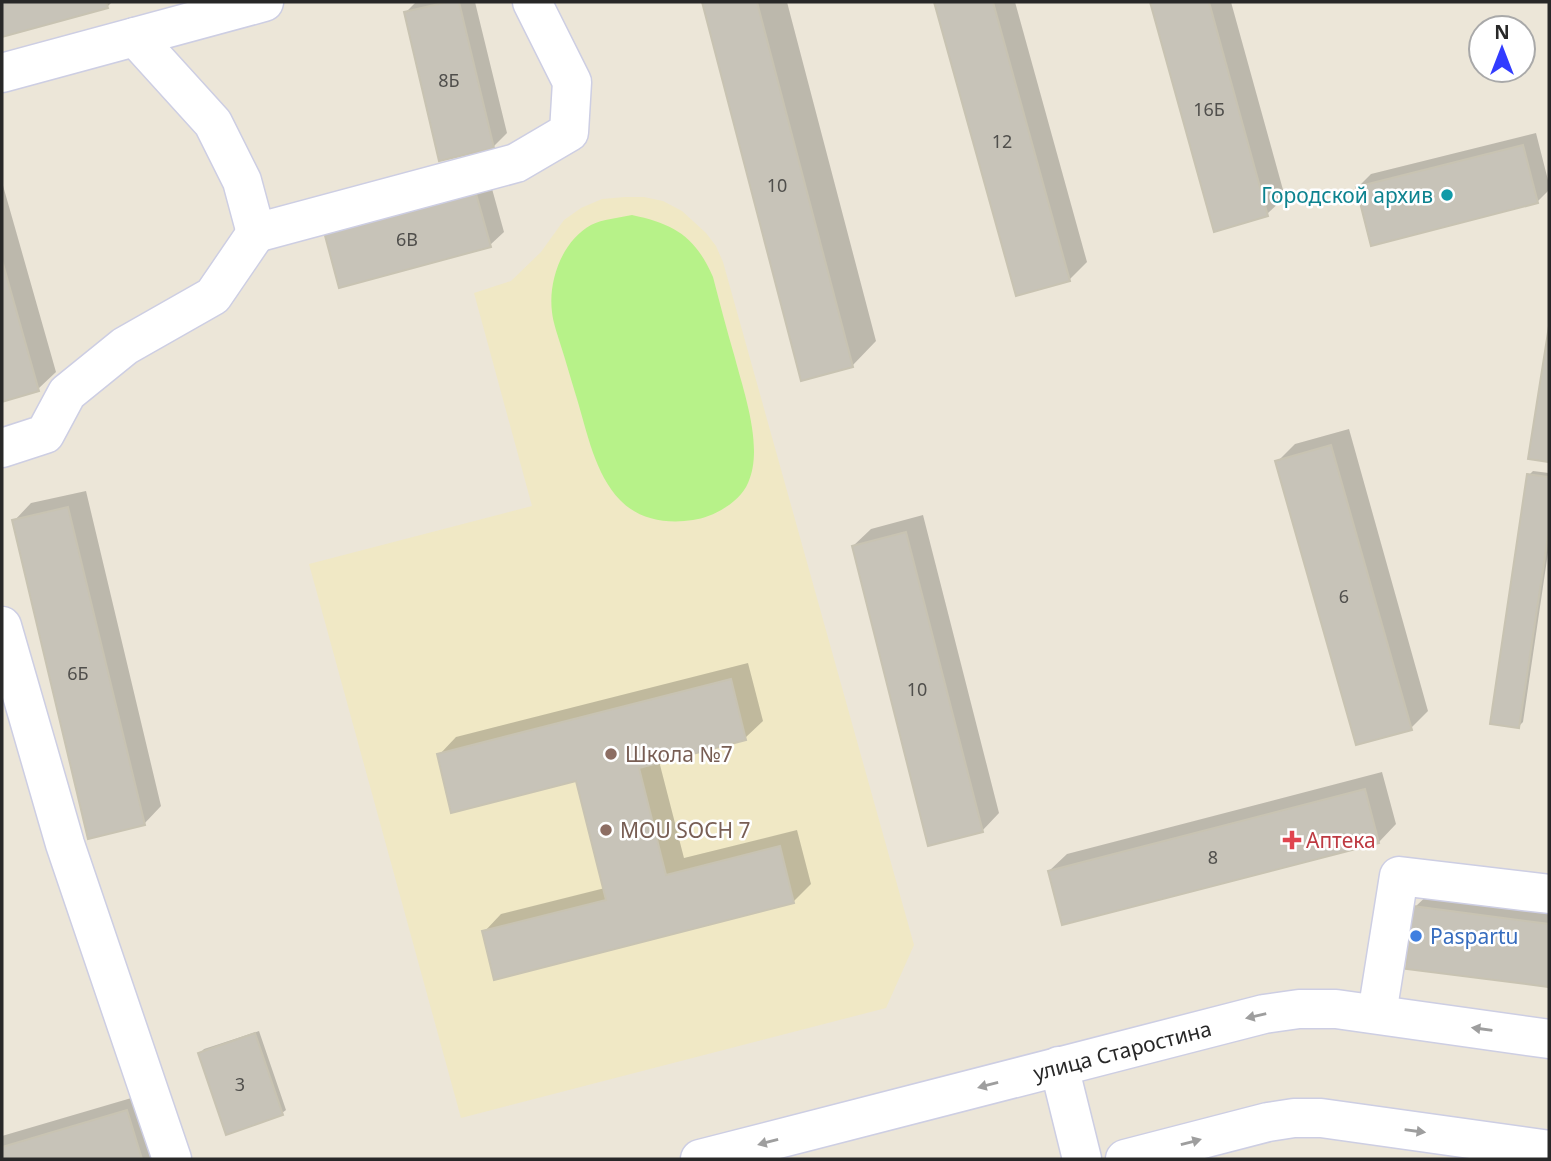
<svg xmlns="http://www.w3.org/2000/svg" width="1551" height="1161" viewBox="0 0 1551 1161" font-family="'Noto Sans',sans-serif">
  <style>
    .education { fill: #f0e8c5 }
    .pitch { fill: #b7f289 }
    .shadow { fill: #0003 }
    .building { fill: #c7c3b8; stroke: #c8c3b2; stroke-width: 2 }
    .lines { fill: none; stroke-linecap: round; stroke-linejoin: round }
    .minor-casing { stroke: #cdcee3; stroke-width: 41 }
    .minor { stroke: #fff; stroke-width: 38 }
    .oneway { fill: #9e9e9e }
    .culture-dot { fill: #0f9aa8; stroke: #fff; stroke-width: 2.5 }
    .education-dot { fill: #8d6e63; stroke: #fff; stroke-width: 2.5 }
    .health-dot { fill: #e0444e; stroke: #fff; stroke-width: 2.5 }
    .shop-dot { fill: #3f7fe0; stroke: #fff; stroke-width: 2.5 }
    .labels { text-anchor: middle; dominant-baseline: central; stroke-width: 5; stroke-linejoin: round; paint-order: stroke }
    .number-label { font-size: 18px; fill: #504f4c }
    .culture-label { font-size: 21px; fill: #0d838f; stroke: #fff; text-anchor: end }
    .education-label { font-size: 21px; fill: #785e54; stroke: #fff; text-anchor: start }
    .health-label { font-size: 21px; fill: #be3a42; stroke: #fff; text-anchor: start }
    .shop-label { font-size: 21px; fill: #366cbe; stroke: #fff; text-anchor: start }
    .street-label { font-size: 21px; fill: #282828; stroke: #fff }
  </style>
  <rect width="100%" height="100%" fill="#ece6d8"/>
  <path class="education" d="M625,197H644L663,201L682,211L706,233L716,246L723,262L914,945L886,1008L461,1118L309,564L532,506L474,293L511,281L541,252L564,220L581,208L602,199Z"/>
  <path class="pitch" d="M632,215C674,224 695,236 713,277C720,304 727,331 735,358C744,393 764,448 748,483C740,502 714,517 693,520C667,524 639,520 620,500C595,474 587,432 577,399C571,380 566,361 560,343C557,333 553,322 552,312C548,281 562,241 591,225C603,219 618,218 632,215Z"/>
  <path class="shadow" d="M2,2H112L107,7L2,35Z
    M416,2H475L507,133L493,147L406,12Z
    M703,2H787L876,341L852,366L802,379Z
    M936,2H1015L1087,262L1070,279L1017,294Z
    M1152,2H1231L1285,197L1267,214L1215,229Z
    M1536,133L1549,184V190L1537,202L1358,187L1371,174Z
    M489,178L504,232L490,245L339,219Z
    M2,182L56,372L38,389L2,400Z
    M1549,337V460L1530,457Z
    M1349,429L1428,711L1411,728L1277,462L1295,444Z
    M1533,471L1549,473V546L1523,722L1519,726L1529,475Z
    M86,491L161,806L144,824L14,521L31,503Z
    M923,515L999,813L982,831L853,546L871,529Z
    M748,663L763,721L745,738L659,761L684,858L797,830L811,884L793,902L484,932L501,914L605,888L578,779L439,755L456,737Z
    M1382,772L1396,824L1379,842L1049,871L1067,854Z
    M1433,890L1549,905V986L1408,968L1415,907Z
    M259,1031L286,1110L282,1113L200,1053L204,1049Z
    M145,1094L164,1159H2V1136Z"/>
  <path class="building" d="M2,2H106L108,8L2,37Z
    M447,2H459L494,148L439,161L404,12Z
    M702,2H757L853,367L801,381Z
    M934,2H993L1070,281L1016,296Z
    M1150,2H1209L1268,216L1214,232Z
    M1523,145L1538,203L1371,246L1356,187Z
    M475,190L491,247L339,288L324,232Z
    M2,260L39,391L2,402Z
    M1549,326V462L1528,459Z
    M1331,445L1412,730L1356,745L1275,461Z
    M1527,474L1549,477V530L1519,728L1490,724Z
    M68,507L145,825L88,839L12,520Z
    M906,532L983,832L928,846L852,546Z
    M731,679L746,740L639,768L666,875L780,846L794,903L494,980L482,931L606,900L576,781L451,813L437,754Z
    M1365,789L1379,843L1062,925L1048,871Z
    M1413,906L1549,924V987L1406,969Z
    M255,1033L283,1115L226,1135L198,1053Z
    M127,1110L142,1159H2V1147Z"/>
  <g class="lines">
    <defs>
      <g id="minor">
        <path d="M135,37L213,123L242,181L256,233L516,163L569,132L572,82L532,2"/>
        <path d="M2,73L264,2"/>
        <path d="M2,448L45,434L67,393L125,346L213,296L256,233"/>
        <path d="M2,626L65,844L172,1159"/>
        <path d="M1377,1014L1399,876L1549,894"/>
        <path d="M1059,1066L1082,1159"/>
        <path id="s1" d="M700,1159L1264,1014L1299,1009H1336L1549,1039"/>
        <path d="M1125,1159L1268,1122L1294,1118H1321L1549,1150"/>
      </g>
    </defs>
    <use href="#minor" class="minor-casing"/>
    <use href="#minor" class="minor"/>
  </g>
  <defs><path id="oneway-solid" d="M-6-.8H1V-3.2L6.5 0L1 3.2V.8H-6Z" transform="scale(1.75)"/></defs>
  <g class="oneway">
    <use href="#oneway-solid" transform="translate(1256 1016) rotate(167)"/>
    <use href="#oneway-solid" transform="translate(1482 1029) rotate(-172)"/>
    <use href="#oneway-solid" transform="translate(988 1085) rotate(165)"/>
    <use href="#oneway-solid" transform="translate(1415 1131) rotate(8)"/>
    <use href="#oneway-solid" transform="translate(768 1142) rotate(165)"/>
    <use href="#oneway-solid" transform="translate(1191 1142) rotate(-15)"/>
  </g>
  <circle class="culture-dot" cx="1447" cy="195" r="7"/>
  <g class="education-dot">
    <circle cx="611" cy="754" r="7"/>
    <circle cx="606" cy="830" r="7"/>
  </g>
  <path class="health-dot" d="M1288.5 829.5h7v7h7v7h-7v7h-7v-7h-7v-7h7z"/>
  <circle class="shop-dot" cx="1416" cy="936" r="7"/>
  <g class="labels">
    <g class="number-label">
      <text x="449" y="80">8Б</text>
      <text x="1209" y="109">16Б</text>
      <text x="1002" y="141">12</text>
      <text x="777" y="185">10</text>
      <text x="407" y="239">6В</text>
      <text x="1344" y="596">6</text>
      <text x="78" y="673">6Б</text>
      <text x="917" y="689">10</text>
      <text x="1213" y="857">8</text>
      <text x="240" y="1084">3</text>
    </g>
    <g class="culture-label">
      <text x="1433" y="195">Городской архив</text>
    </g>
    <g class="education-label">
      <text x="625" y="754">Школа №7</text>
      <text x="620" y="830">MOU SOCH 7</text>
    </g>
    <g class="health-label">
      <text x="1306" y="840">Аптека</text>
    </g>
    <g class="shop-label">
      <text x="1430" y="936">Paspartu</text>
    </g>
    <g class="street-label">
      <text stroke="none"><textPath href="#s1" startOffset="436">улица Старостина</textPath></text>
    </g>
  </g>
  <rect width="1551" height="1161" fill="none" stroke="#282828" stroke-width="7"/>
  <g transform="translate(1502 49)"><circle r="33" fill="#ffffff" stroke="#a9a9a9" stroke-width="2"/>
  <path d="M0-5L12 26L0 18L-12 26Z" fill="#323cff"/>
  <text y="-10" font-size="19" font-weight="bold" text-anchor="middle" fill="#282828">N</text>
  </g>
</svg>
